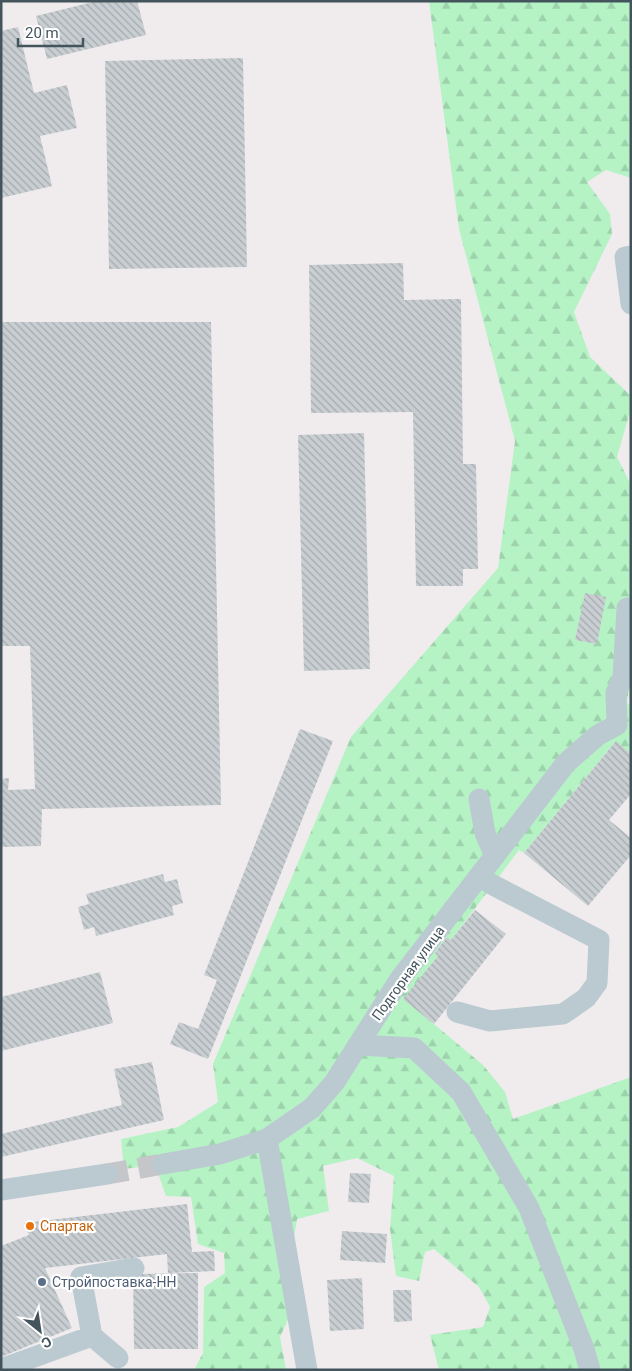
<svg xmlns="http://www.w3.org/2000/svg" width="632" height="1371" viewBox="0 0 632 1371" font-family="Roboto,sans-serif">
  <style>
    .forest { fill: url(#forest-firs) }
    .building { fill: url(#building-back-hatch) }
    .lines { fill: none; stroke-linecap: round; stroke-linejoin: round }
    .minor-tunnel { stroke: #c5c6c9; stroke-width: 21; stroke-dasharray: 21 11; stroke-linecap: butt }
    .minor { stroke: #bbcad1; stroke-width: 21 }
    .food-dot { fill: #e8710a; stroke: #fff; stroke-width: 2 }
    .service-dot { fill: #5c6f8a; stroke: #fff; stroke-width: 2 }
    .labels { text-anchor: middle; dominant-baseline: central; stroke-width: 4.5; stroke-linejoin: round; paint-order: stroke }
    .street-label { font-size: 14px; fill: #43545c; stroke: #fff }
    .food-label { font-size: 14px; fill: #c56008; stroke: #fff; text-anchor: start }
    .service-label { font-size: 14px; fill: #4e5e75; stroke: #fff; text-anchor: start }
  </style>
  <defs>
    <pattern id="forest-firs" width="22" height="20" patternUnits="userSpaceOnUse" patternTransform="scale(1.25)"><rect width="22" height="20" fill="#b5f3c5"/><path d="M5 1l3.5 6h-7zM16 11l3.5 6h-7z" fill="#9dd2ac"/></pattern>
    <pattern id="building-back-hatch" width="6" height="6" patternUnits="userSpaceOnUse" patternTransform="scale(1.25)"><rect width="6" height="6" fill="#c8ced2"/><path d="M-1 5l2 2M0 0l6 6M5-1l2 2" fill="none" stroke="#a4aaae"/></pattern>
  </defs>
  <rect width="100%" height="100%" fill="#f0eced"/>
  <path class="forest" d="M429,1H631V178L606,170L587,182L610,214L612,234L574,312L590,357L631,396V408L617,457L631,485V681L627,702L631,708V754L615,742L524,853L519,850L451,940L447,937L435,953L438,956L404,999L483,1065L505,1092L513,1119L631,1077V1370H439L430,1335L483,1327L490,1307L479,1287L434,1249L425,1252L419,1281L396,1276L390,1229L394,1176L357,1158L323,1166L329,1211L297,1219L289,1268L296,1302L280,1337L286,1370H194L203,1353L204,1287L225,1273L224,1253L198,1244L191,1197L166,1196L155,1165L124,1169L121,1139L178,1127L218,1102L213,1064L351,737L498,568L515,441L459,229Z"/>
  <path class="building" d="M97,1H137L146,35L47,59L36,16Z
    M18,27L34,93L67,85L77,128L40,136L52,186L1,198V31Z
    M243,58L247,267L109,269L105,61Z
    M403,263L404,300L461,299L463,464H476L478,569H463V586H416L413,412L311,413L309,265Z
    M1,322H211L221,805L42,809L41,846L1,847V779L9,778L8,790L35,789L30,646H1Z
    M364,433L370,669L304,671L298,435Z
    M585,593L606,597L597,644L575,640Z
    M300,729L333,741L208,1059L170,1044L179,1022L198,1029L217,980L204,975Z
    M616,741L631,754V794L609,820L631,838V855L588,906L524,853Z
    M163,874L165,882L177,879L183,903L172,906L174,915L96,936L94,927L84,930L78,907L89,904L86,894Z
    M475,910L506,934L434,1024L403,999L438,956L435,953L447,937L451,940Z
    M100,972L113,1023L1,1051V997Z
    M152,1062L164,1120L1,1157V1134L122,1105L114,1069Z
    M350,1173L371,1174L369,1203L348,1202Z
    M187,1204L192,1252L214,1251L215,1271L168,1273L167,1254L45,1268L72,1328L1,1357V1246L29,1235L24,1223Z
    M342,1231L387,1234L385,1263L340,1260Z
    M198,1273V1349H134L133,1274Z
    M362,1278L364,1329L330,1331L327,1280Z
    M393,1290H411L412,1321L394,1322Z"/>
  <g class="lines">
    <path class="minor-tunnel" d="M107,1174L163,1164"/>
    <path class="minor" d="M631,256L625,257L631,304
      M617,725L616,693L623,677L627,608
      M479,799L485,833L495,856
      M457,1012L490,1021L563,1014L586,998L597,983L599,940L493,885L479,876
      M358,1045L414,1048L461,1092L529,1208L584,1349L590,1370
      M267,1139L307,1370
      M163,1164L220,1154L267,1139L312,1108L334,1083L400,979L566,763L598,735L617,725
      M1,1190L107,1174
      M92,1336L81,1277L134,1268
      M1,1369L92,1336L118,1358"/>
  </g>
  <circle class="food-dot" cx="30" cy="1226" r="5"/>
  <circle class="service-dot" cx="42" cy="1282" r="5"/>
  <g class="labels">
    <g class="street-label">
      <text transform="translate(408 973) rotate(-54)">Подгорная улица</text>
    </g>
    <g class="food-label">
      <text x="40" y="1226">Спартак</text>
    </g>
    <g class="service-label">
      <text x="52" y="1282">Стройпоставка-НН</text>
    </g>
  </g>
  <rect width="632" height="1371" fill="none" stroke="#43545c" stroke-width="5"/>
  <g transform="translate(40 1331) rotate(150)" stroke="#ffffff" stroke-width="4" paint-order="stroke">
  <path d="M0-4L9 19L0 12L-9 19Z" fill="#43545c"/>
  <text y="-8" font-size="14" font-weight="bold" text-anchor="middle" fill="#43545c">С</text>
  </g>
  <path d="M18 38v8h65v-8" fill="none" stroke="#43545c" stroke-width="2.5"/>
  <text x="25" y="38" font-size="15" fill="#43545c" stroke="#ffffff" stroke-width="4" paint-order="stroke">20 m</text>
</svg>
